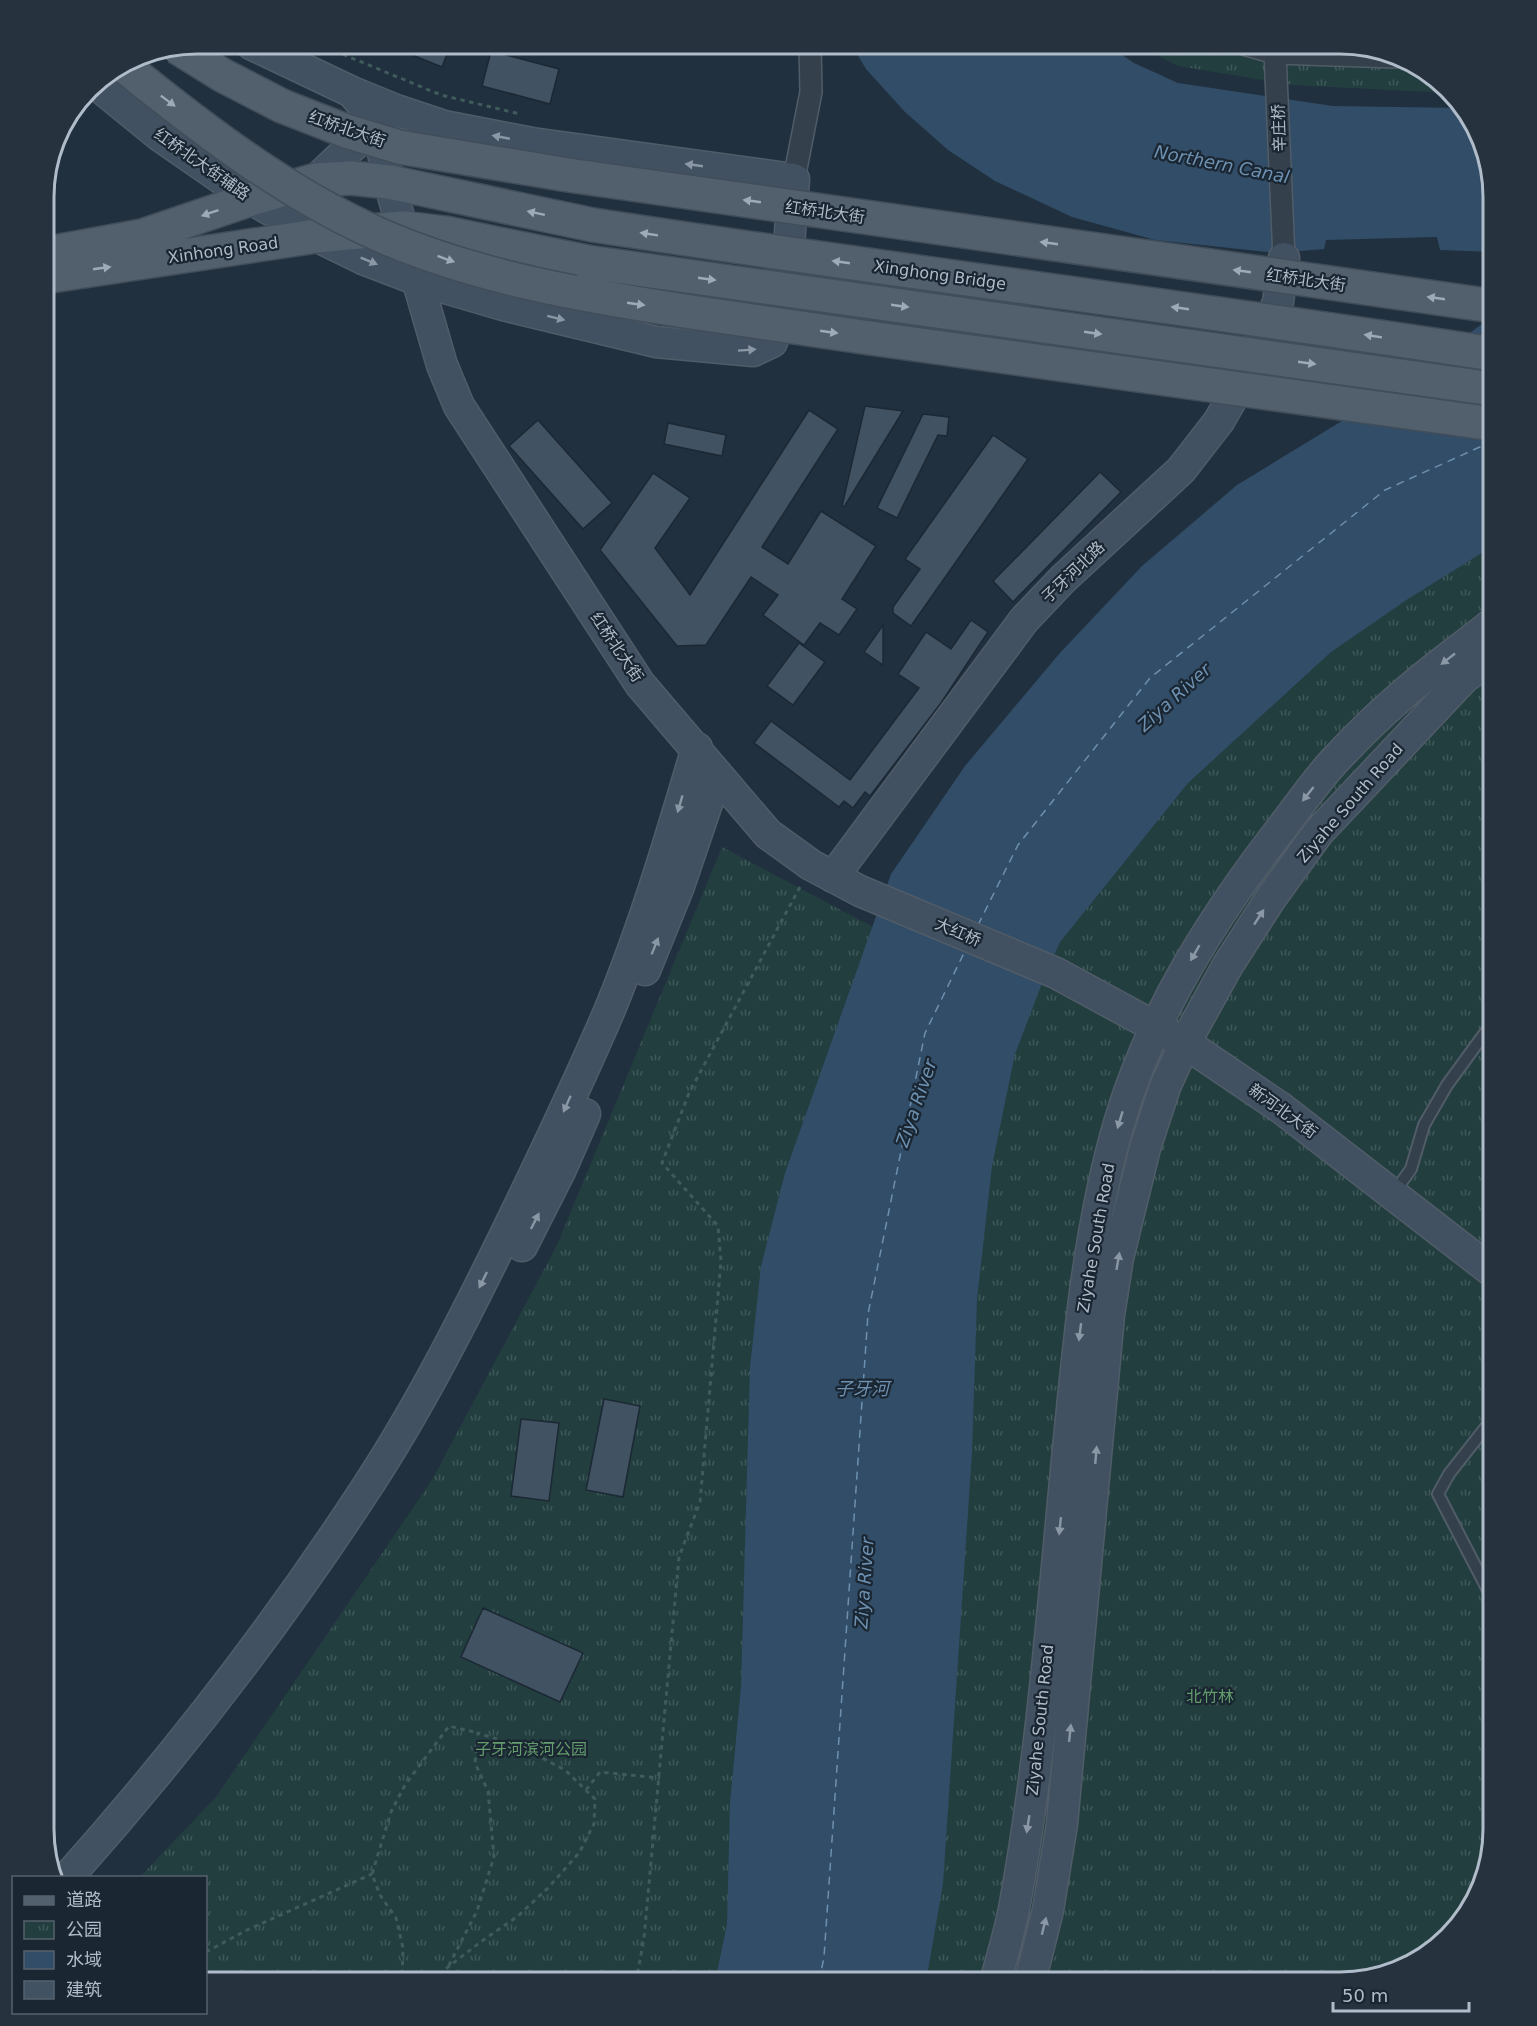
<svg xmlns="http://www.w3.org/2000/svg" width="1537" height="2026" viewBox="0 0 1537 2026" font-family="'DejaVu Sans','Noto Sans SC',sans-serif">
  <style>
    .park { fill: url(#park-tufts) }
    .water { fill: #324d67 }
    .lines { fill: none; stroke-linecap: round; stroke-linejoin: round }
    .ferry { stroke: #6d90b0; stroke-width: 1.5; stroke-dasharray: 8 6; stroke-linecap: butt }
    .building { fill: #415262; stroke: #1c2834; stroke-width: 1.5 }
    .lane-casing { stroke: #505c68; stroke-width: 14 }
    .street-casing { stroke: #505c68; stroke-width: 24 }
    .secondary-casing { stroke: #505c68; stroke-width: 33 }
    .primary-casing { stroke: #414d59; stroke-width: 36 }
    .path { stroke: #405b5b; stroke-width: 3; stroke-dasharray: 4.5 4.5; stroke-linecap: butt }
    .lane { stroke: #34414d; stroke-width: 10 }
    .street { stroke: #34414d; stroke-width: 21 }
    .secondary { stroke: #425161; stroke-width: 30 }
    .primary { stroke: #52606e; stroke-width: 33 }
    .primary-bridge-casing { stroke: #414d59; stroke-width: 36; stroke-linecap: butt }
    .primary-bridge { stroke: #52606e; stroke-width: 33 }
    .oneway { fill: #9daab7 }
    .oneway2 { fill: #8a97a5 }
    .labels { text-anchor: middle; dominant-baseline: central; stroke-width: 4.5; stroke-linejoin: round; paint-order: stroke }
    .street-label { font-size: 16px; fill: #b0bcc9; stroke: #1a2632 }
    .park-label { font-size: 16px; fill: #649d6c; stroke: #1a2632 }
    .water-label { font-size: 18px; font-style: italic; fill: #6d90b0; stroke: #1a2632 }
    .rim { fill: none; stroke: #b0bcc9; stroke-width: 3 }
  </style>
  <defs>
    <pattern id="park-tufts" width="24" height="20" patternUnits="userSpaceOnUse" patternTransform="scale(1.5)"><rect width="24" height="20" fill="#223e3f"/><path d="M3 7l-1-3M5 7V3M7 7l1-3M15 17l-1-3M17 17v-4M19 17l1-3" fill="none" stroke="#405859"/></pattern>
  </defs>
  <rect width="100%" height="100%" fill="#20303e"/>
  <path class="park" d="M1136,44H1350L1416,64L1448,93L1293,85L1178,66Z
    M1493,530V1829L1473,1905L1425,1957L1340,1982H887L964,1193L1055,925L1206,737Z
    M722,847L890,936L748,1982H206V1878H139L216,1797L432,1480L557,1245Z"/>
  <path class="water" d="M851,44H1106L1134,63L1178,83L1333,106L1463,108L1468,112L1493,197V252L1440,250L1437,237L1326,240L1324,249L1276,253L1155,240L1072,217L995,181L948,150L905,112L866,69Z
    M1493,316V546L1408,599L1331,652L1188,783L1060,942L1041,986L1015,1054L992,1166L977,1300L972,1453L943,1884L926,1982H715L727,1924L730,1803L741,1686L750,1367L761,1266L785,1173L891,874L965,766L1059,654L1142,566L1237,485L1378,399Z"/>
  <g class="lines">
    <path class="ferry" d="M978,925L1018,845L1150,678L1385,490L1493,441
      M819,1982L824,1957L868,1314L925,1033L965,951"/>
  </g>
  <path class="building" d="M385,44H451L442,67Z
    M491,51L559,69L550,104L482,86Z
    M865,406L903,411L844,507L842,506Z
    M809,410L838,429L762,547L788,564L821,511L876,546L842,599L857,609L839,635L820,623L804,645L763,615L778,595L751,577L706,645L677,646L600,550L653,473L690,498L655,548L690,595Z
    M923,414L949,417L947,436L938,435L897,518L877,508Z
    M538,420L612,503L583,529L509,446Z
    M668,423L726,435L722,456L664,444Z
    M993,435L1028,459L911,626L893,613V607L920,569L905,559Z
    M1100,472L1121,492L1013,602L993,581Z
    M971,620L988,632L941,703L870,796L865,792L853,808L844,801L839,807L754,743L771,721L850,780L919,688L898,674L926,632L951,649Z
    M883,625V665L864,652Z
    M799,643L825,662L793,705L767,686Z
    M604,1399L640,1406L623,1497L586,1490Z
    M521,1419L559,1423L549,1501L511,1496Z
    M483,1608L583,1653L560,1702L461,1657Z"/>
  <g class="lines">
    <defs>
      <path id="lane" d="M1393,1194L1411,1169L1424,1125L1447,1085L1493,1022
        M1493,1600L1438,1494L1449,1474L1493,1418"/>
      <path id="street" d="M1243,44L1275,53L1394,57
        M1275,53L1284,258
        M794,179L811,92L810,44"/>
      <path id="secondary" d="M95,83L160,136L251,199L316,236L363,259L418,280L503,305L656,342L753,351L772,342L785,299L794,179L532,143L444,126L396,110L352,92L251,44
        M352,92L370,114L378,129L389,182L442,365L459,406L640,684L768,834L811,865L860,891L1056,973L1185,1043L1281,1108L1493,1272
        M316,180C334,164 361,133 384,128
        M833,877L1024,620L1063,579L1181,470L1219,421L1254,360L1278,302L1284,258
        M645,970L679,886L717,774
        M522,1246L561,1169L585,1114
        M67,1878C175,1757 274,1629 363,1493C418,1410 464,1319 508,1229C543,1157 578,1084 610,1009C645,924 671,836 697,748
        M995,1982C1002,1958 1009,1934 1014,1909C1043,1751 1054,1589 1070,1429C1080,1326 1090,1223 1119,1123C1152,1011 1216,912 1287,821C1304,799 1320,775 1339,756C1358,736 1378,716 1399,698C1429,671 1462,648 1493,623
        M1030,1982L1048,1910L1062,1824L1109,1315L1118,1258L1145,1148L1165,1087L1185,1043L1228,965L1271,898L1318,833L1464,678L1493,657"/>
      <path id="primary" d="M44,254L142,236L251,199L316,180L351,178L389,182L593,225
        M44,277L316,236L403,228L445,233L587,262"/>
    </defs>
    <use href="#lane" class="lane-casing"/>
    <use href="#street" class="street-casing"/>
    <use href="#secondary" class="secondary-casing"/>
    <use href="#primary" class="primary-casing"/>
    <path class="path" d="M318,44L441,95L520,114
      M586,1790L600,1772L659,1778
      M206,1952L247,1930L372,1874
      M405,1982L402,1979L403,1948L396,1918L380,1895L372,1874L391,1812L405,1785L449,1726L478,1733
      M434,1982L448,1967L482,1941L518,1916L548,1888L579,1853L594,1824L595,1799L565,1770L521,1747L478,1733L475,1763L488,1791L494,1857L477,1911L448,1967
      M636,1982L644,1938L679,1557L700,1502L721,1261L718,1226L662,1163L689,1093L801,885"/>
    <use href="#lane" class="lane"/>
    <use href="#street" class="street"/>
    <use href="#secondary" class="secondary"/>
    <use href="#primary" class="primary"/>
    <defs>
      <path id="primary-bridge" d="M177,47L222,75L282,106L346,131L399,147L568,175L1493,306
        M123,65C203,130 287,194 382,236C482,279 591,297 698,313C755,321 812,330 870,338C1078,367 1286,396 1493,424
        M593,225C893,271 1194,308 1493,354
        M587,262L1493,389"/>
    </defs>
    <use href="#primary-bridge" class="primary-bridge-casing"/>
    <use href="#primary-bridge" class="primary-bridge"/>
  </g>
  <defs><path id="oneway-solid" d="M-6-.8H1V-3.2L6.5 0L1 3.2V.8H-6Z" transform="scale(1.5)"/></defs>
  <g class="oneway">
    <use href="#oneway-solid" transform="translate(168 101) rotate(37)"/>
    <use href="#oneway-solid" transform="translate(752 201) rotate(-172)"/>
    <use href="#oneway-solid" transform="translate(210 213) rotate(161)"/>
    <use href="#oneway-solid" transform="translate(536 213) rotate(-168)"/>
    <use href="#oneway-solid" transform="translate(649 234) rotate(-171)"/>
    <use href="#oneway-solid" transform="translate(1049 243) rotate(-172)"/>
    <use href="#oneway-solid" transform="translate(446 259) rotate(20)"/>
    <use href="#oneway-solid" transform="translate(841 262) rotate(-172)"/>
    <use href="#oneway-solid" transform="translate(102 268) rotate(-8)"/>
    <use href="#oneway-solid" transform="translate(1242 271) rotate(-172)"/>
    <use href="#oneway-solid" transform="translate(707 279) rotate(8)"/>
    <use href="#oneway-solid" transform="translate(1436 298) rotate(-172)"/>
    <use href="#oneway-solid" transform="translate(636 304) rotate(8)"/>
    <use href="#oneway-solid" transform="translate(900 306) rotate(8)"/>
    <use href="#oneway-solid" transform="translate(1180 308) rotate(-172)"/>
    <use href="#oneway-solid" transform="translate(829 332) rotate(8)"/>
    <use href="#oneway-solid" transform="translate(1093 333) rotate(8)"/>
    <use href="#oneway-solid" transform="translate(1373 336) rotate(-171)"/>
    <use href="#oneway-solid" transform="translate(1307 363) rotate(8)"/>
  </g>
  <g class="oneway2">
    <use href="#oneway-solid" transform="translate(501 137) rotate(-169)"/>
    <use href="#oneway-solid" transform="translate(694 165) rotate(-172)"/>
    <use href="#oneway-solid" transform="translate(369 261) rotate(22)"/>
    <use href="#oneway-solid" transform="translate(556 318) rotate(14)"/>
    <use href="#oneway-solid" transform="translate(747 350) rotate(-4)"/>
    <use href="#oneway-solid" transform="translate(1448 659) rotate(142)"/>
    <use href="#oneway-solid" transform="translate(1308 794) rotate(128)"/>
    <use href="#oneway-solid" transform="translate(680 804) rotate(106)"/>
    <use href="#oneway-solid" transform="translate(1259 917) rotate(-57)"/>
    <use href="#oneway-solid" transform="translate(655 946) rotate(-68)"/>
    <use href="#oneway-solid" transform="translate(1195 953) rotate(120)"/>
    <use href="#oneway-solid" transform="translate(567 1104) rotate(114)"/>
    <use href="#oneway-solid" transform="translate(1120 1120) rotate(107)"/>
    <use href="#oneway-solid" transform="translate(535 1221) rotate(-63)"/>
    <use href="#oneway-solid" transform="translate(1118 1261) rotate(-80)"/>
    <use href="#oneway-solid" transform="translate(483 1280) rotate(116)"/>
    <use href="#oneway-solid" transform="translate(1080 1332) rotate(97)"/>
    <use href="#oneway-solid" transform="translate(1096 1455) rotate(-85)"/>
    <use href="#oneway-solid" transform="translate(1060 1526) rotate(96)"/>
    <use href="#oneway-solid" transform="translate(1070 1733) rotate(-84)"/>
    <use href="#oneway-solid" transform="translate(1028 1824) rotate(99)"/>
    <use href="#oneway-solid" transform="translate(1044 1926) rotate(-76)"/>
  </g>
  <g class="labels">
    <g class="street-label">
      <text transform="translate(1279 128) rotate(-92)">辛庄桥</text>
      <text transform="translate(347 129) rotate(19)">红桥北大街</text>
      <text transform="translate(202 164) rotate(35)">红桥北大街辅路</text>
      <text transform="translate(825 212) rotate(8)">红桥北大街</text>
      <text transform="translate(223 250) rotate(-8)">Xinhong Road</text>
      <text transform="translate(940 275) rotate(8)">Xinghong Bridge</text>
      <text transform="translate(1306 280) rotate(8)">红桥北大街</text>
      <text transform="translate(1073 572) rotate(-44)">子牙河北路</text>
      <text transform="translate(617 647) rotate(56)">红桥北大街</text>
      <text transform="translate(1350 803) rotate(-49)">Ziyahe South Road</text>
      <text transform="translate(958 932) rotate(23)">大红桥</text>
      <text transform="translate(1283 1111) rotate(36)">新河北大街</text>
      <text transform="translate(1096 1238) rotate(-80)">Ziyahe South Road</text>
      <text transform="translate(1040 1720) rotate(-84)">Ziyahe South Road</text>
    </g>
    <g class="park-label">
      <text x="1210" y="1696">北竹林</text>
      <text x="531" y="1749">子牙河滨河公园</text>
    </g>
    <g class="water-label">
      <text transform="translate(1222 164) rotate(11)">Northern Canal</text>
      <text transform="translate(1174 697) rotate(-42)">Ziya River</text>
      <text transform="translate(916 1103) rotate(-71)">Ziya River</text>
      <text x="862" y="1388">子牙河</text>
      <text transform="translate(864 1583) rotate(-86)">Ziya River</text>
    </g>
  </g>
  <path d="M0 0H1537V2026H0ZM197 54H1340A143 143 0 0 1 1483 197V1829A143 143 0 0 1 1340 1972H197A143 143 0 0 1 54 1829V197A143 143 0 0 1 197 54Z" fill="#26323e" fill-rule="evenodd"/>
  <path class="rim" d="M197 54H1340A143 143 0 0 1 1483 197V1829A143 143 0 0 1 1340 1972H197A143 143 0 0 1 54 1829V197A143 143 0 0 1 197 54Z"/>
  <rect x="12" y="1876" width="195" height="138" fill="#1a2632" stroke="#56626e" stroke-width="1.5"/>
  <rect x="24" y="1896" width="30" height="9" fill="#52606e" stroke="#56626e" stroke-width="1.5"/>
  <text x="66" y="1906" font-size="18" fill="#b0bcc9">道路</text>
  <rect x="24" y="1921" width="30" height="18" fill="url(#park-tufts)" stroke="#56626e" stroke-width="1.5"/>
  <text x="66" y="1936" font-size="18" fill="#b0bcc9">公园</text>
  <rect x="24" y="1951" width="30" height="18" fill="#324d67" stroke="#56626e" stroke-width="1.5"/>
  <text x="66" y="1966" font-size="18" fill="#b0bcc9">水域</text>
  <rect x="24" y="1981" width="30" height="18" fill="#415262" stroke="#56626e" stroke-width="1.5"/>
  <text x="66" y="1996" font-size="18" fill="#b0bcc9">建筑</text>
  <path d="M1333 2002v9h136v-9" fill="none" stroke="#b0bcc9" stroke-width="3"/>
  <text x="1342" y="2002" font-size="18" fill="#b0bcc9" stroke="#1a2632" stroke-width="4.5" paint-order="stroke">50 m</text>
</svg>
